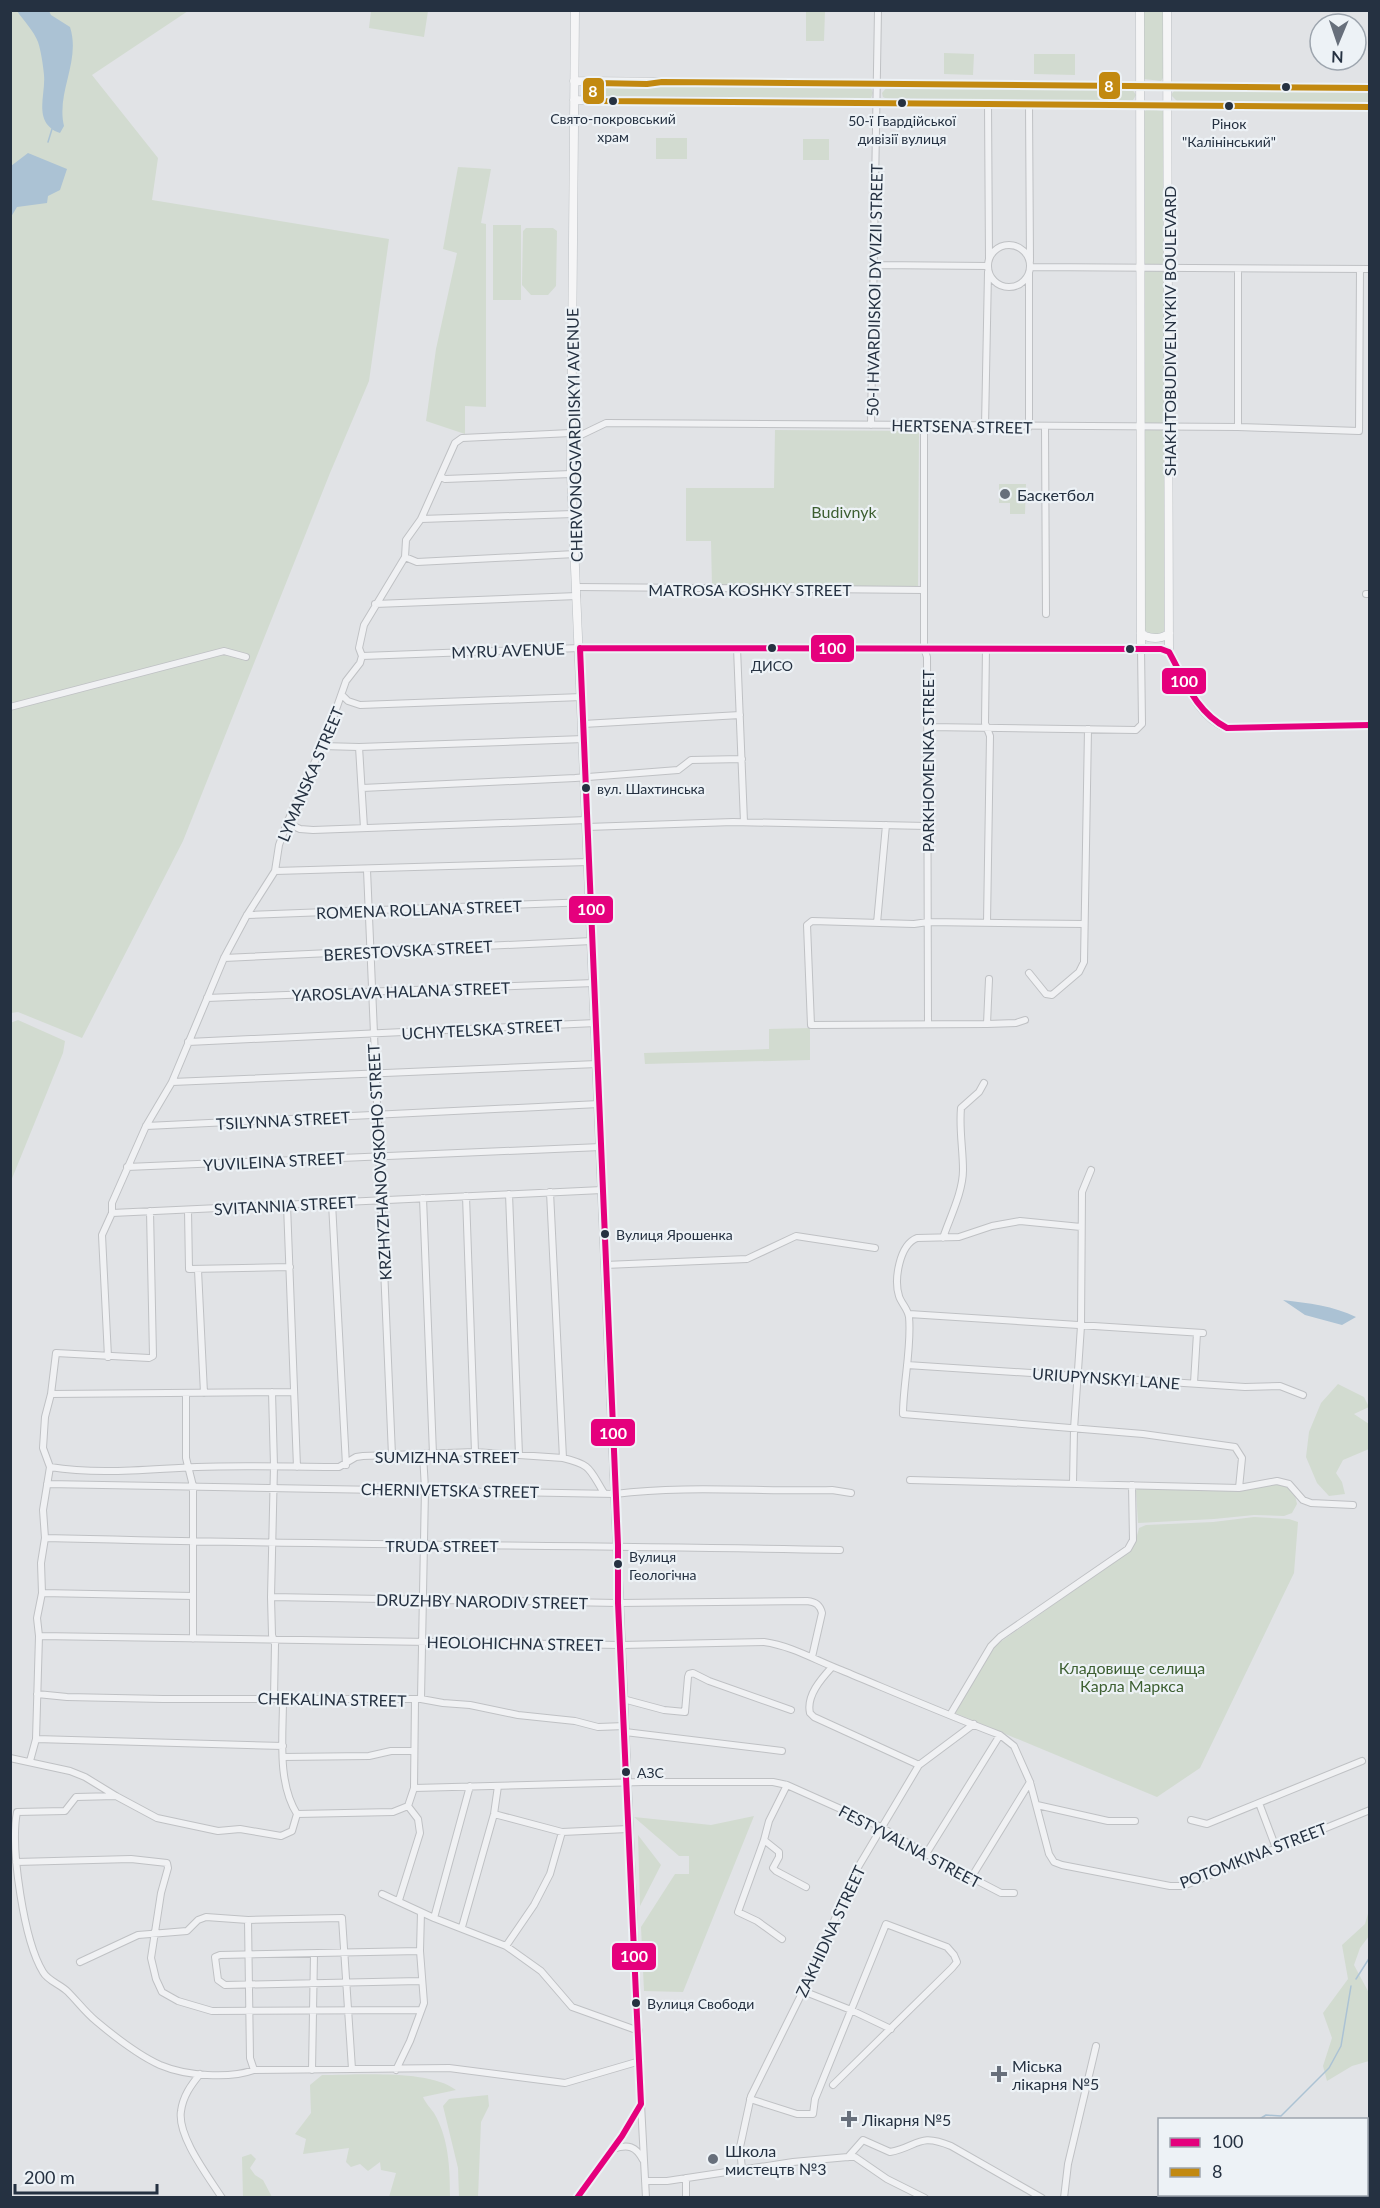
<svg xmlns="http://www.w3.org/2000/svg" width="1380" height="2208" viewBox="0 0 1380 2208" font-family="Lato,sans-serif">
  <style>
    .green { fill: #d2dbd0 }
    .water { fill: #abc2d4 }
    .lines { fill: none; stroke-linecap: round; stroke-linejoin: round }
    .stream { stroke: #abc2d4; stroke-width: 1.5 }
    .minor-casing { stroke: #bfc1c4; stroke-width: 8 }
    .major-casing { stroke: #bcc0c4; stroke-width: 9 }
    .minor { stroke: #f0f1f3; stroke-width: 6 }
    .major { stroke: #f5f5f6; stroke-width: 8 }
    .bus-1-casing { stroke: #edf2f6; stroke-width: 10 }
    .bus-2-casing { stroke: #edf2f6; stroke-width: 10 }
    .bus-1 { stroke: #e5007d; stroke-width: 6 }
    .bus-2 { stroke: #c28910; stroke-width: 6 }
    .bus-dot { fill: #253141; stroke: #edf2f6; stroke-width: 2 }
    .poi-dot { fill: #676f7b; stroke: #edf2f6; stroke-width: 2 }
    .labels { text-anchor: middle; dominant-baseline: central; stroke-width: 4.5; stroke-linejoin: round; paint-order: stroke }
    .bus-label { font-size: 14px; fill: #253141; stroke: #edf2f6; text-anchor: start }
    .street-label { font-size: 16px; fill: #253141; stroke: #edf2f6 }
    .poi-label { font-size: 16px; fill: #253141; stroke: #edf2f6; text-anchor: start }
    .park-label { font-size: 16px; fill: #3d5f31; stroke: #edf2f6 }
    .line-badge { stroke: #edf2f6; stroke-width: 2 }
    .badge-label { font-size: 16px; text-anchor: middle; font-weight: bold; fill: #fff }
  </style>
  <rect width="100%" height="100%" fill="#e1e3e6"/>
  <path class="green" d="M11,11H188L92,75L158,158L152,200L389,239L369,381L330,473L183,841L82,1038L18,1012L11,1013Z
    M371,11H428L424,37L369,28Z
    M806,11H825L824,41H806Z
    M1144,11H1163V78L1161,81L1144,79Z
    M944,53L974,54L973,75L944,74Z
    M1034,54H1075V75L1034,74Z
    M602,86L867,87L871,88L873,93L871,98H866L600,96L597,94L598,87Z
    M887,87L1132,89L1136,95L1132,102L887,99L883,97L882,93Z
    M1176,88L1369,90L1370,103L1177,101L1171,95Z
    M1149,109L1164,111V631L1160,634H1149L1145,630L1144,111Z
    M656,138H687V159H656Z
    M803,139H829V160H803Z
    M458,167L491,169L481,223L486,224V407L465,406V434L426,421L436,349L457,253L443,249Z
    M493,225H521V300H493Z
    M526,228H553L557,231L556,286L548,295H531L522,285L523,231Z
    M775,430L919,431L918,587L712,586L711,541H686V488H774Z
    M999,484H1026L1025,514H1010V503H999Z
    M18,1020L65,1041L63,1053L11,1181L10,1023Z
    M810,1028V1060L645,1064L644,1053L769,1049V1029Z
    M1338,1384L1364,1397L1369,1407L1354,1414L1369,1424V1449L1343,1460L1336,1473L1342,1482L1345,1494L1329,1496L1317,1483L1306,1457L1309,1432L1321,1403Z
    M1268,1484L1283,1485L1294,1491L1297,1504L1292,1513L1284,1516L1254,1515L1214,1519L1138,1523L1136,1491L1137,1488L1246,1489Z
    M1254,1517L1289,1519L1298,1522L1294,1573L1200,1768L1157,1797L955,1713L976,1676L996,1645L1130,1551L1135,1543L1139,1528L1146,1525L1213,1522Z
    M754,1816L683,1992L644,1991L641,1927L675,1874H689V1856H679L634,1817L711,1825Z
    M638,1835L661,1865L640,1906Z
    M1369,1910V1936L1360,1948L1354,1965L1369,1993V2061L1352,2066L1327,2081L1323,2066L1332,2038L1323,2013L1348,1979L1342,1945L1365,1924Z
    M322,2075C357,2075 429,2069 456,2090L423,2097C426,2104 430,2107 434,2113C449,2138 450,2169 450,2197H389L396,2173L381,2170L380,2162L368,2171L360,2164L351,2167L346,2162L349,2148L303,2154L306,2139L295,2134L311,2113L310,2085Z
    M488,2095L489,2106L481,2122L478,2197H459L458,2168L443,2106L449,2099Z
    M251,2154L256,2159L250,2168L255,2175L263,2180L272,2197H243L242,2157Z"/>
  <path class="water" d="M17,11H49L51,15L70,27C81,61 56,92 64,126L60,133C32,123 46,95 44,75C43,65 41,51 38,42C34,31 23,20 17,11Z
    M28,153L67,169L60,190L48,196L47,203L17,207L11,217V166Z
    M1283,1300C1308,1303 1334,1306 1356,1317L1342,1325L1305,1315Z"/>
  <g class="lines">
    <path class="stream" d="M48,142L52,129
      M1356,1979L1370,1957
      M1258,2120L1266,2115L1281,2116L1329,2068L1341,2046L1351,1986
      M1163,2198V2194"/>
    <defs>
      <path id="minor" d="M988,104L989,259
        M1029,105L1030,261
        M988 266a21 21 0 1 1 42 0a21 21 0 1 1-42 0Z
        M874,265L988,266
        M1030,267L1370,269
        M1238,269V427
        M871,425L878,10
        M924,426V648L927,657L928,1024
        M985,426L988,272
        M1029,427V273
        M1045,427L1046,614
        M571,446L581,435L606,423L1238,427L1359,431L1360,269
        M441,477L445,479L571,474
        M421,519L573,514
        M405,557L417,562L575,554
        M576,587L924,590
        M1366,594H1370
        M375,604L577,596
        M737,648L744,822
        M986,648L985,723L990,736L987,923
        M362,656L580,648
        M342,695L348,701L360,705L582,697
        M10,707L224,651L246,657
        M583,724L740,715
        M928,727L1136,730L1142,724L1141,648
        M322,746L359,747L584,739
        M359,747L364,828
        M362,788L575,778L678,770L691,760L742,759
        M287,823L300,829L313,830L587,820
        M587,827L733,822L927,826
        M367,870L392,1455
        M275,871L589,862
        M247,915L590,902
        M877,923L886,825
        M224,958L592,941
        M1029,973L1046,994L1052,995L1079,972L1084,962L1088,729
        M989,979L987,1024L811,1025L807,925L812,921L914,924L928,922L1084,924
        M207,998L594,983
        M987,1024L1016,1023L1025,1020
        M188,1042L596,1023
        M172,1082L597,1064
        M146,1126L599,1104
        M127,1167L601,1147
        M550,1192L563,1458
        M509,1194L519,1455
        M466,1196L475,1452
        M423,1198L433,1454
        M332,1203L346,1465
        M287,1205L297,1467
        M188,1210L189,1269L290,1267
        M112,1213L602,1190
        M1081,1227L1020,1221L992,1226L959,1237L917,1238C899,1245 894,1280 899,1296C901,1303 908,1309 909,1317C912,1346 903,1384 903,1414L1143,1434L1235,1447L1242,1458L1239,1488
        M943,1238C950,1217 963,1192 963,1170C963,1149 959,1129 961,1108L979,1092L984,1083
        M605,1265L747,1259L796,1236L875,1248
        M198,1270L204,1393
        M909,1314L1203,1333
        M108,1357L102,1235L112,1213V1203L146,1126L172,1082L224,958L247,915L275,871L279,845L287,823L327,735L346,681L360,663L362,656L359,648L364,625L405,557L406,540L421,519L455,443L462,438L571,433
        M907,1365L1245,1387L1280,1386L1303,1395
        M1194,1383L1197,1333
        M272,1392L274,1466L271,1597L272,1635L275,1644L274,1698
        M186,1393V1458L193,1486V1639
        M51,1394L294,1392
        M50,1467C99,1475 148,1469 197,1467C244,1465 292,1467 339,1467L356,1457L363,1456L475,1452L563,1458C592,1465 589,1469 604,1493
        M910,1480L1239,1488L1277,1481L1289,1484L1303,1500L1311,1503L1353,1505
        M1073,1483L1074,1429L1081,1326L1082,1192L1091,1170
        M47,1484L615,1494C687,1485 759,1492 832,1490L851,1493
        M45,1538C310,1545 575,1545 840,1550
        M42,1593L193,1596
        M271,1597L618,1603L807,1601C816,1602 820,1605 822,1613L812,1657
        M39,1636L621,1645L764,1642C792,1646 815,1660 841,1670C894,1692 947,1715 1000,1735L1014,1746L1030,1782L1049,1854L1054,1862L1062,1865L1170,1886H1183L1370,1810
        M832,1667C821,1679 806,1696 810,1713L814,1717L919,1765
        M37,1694L67,1697L163,1699H421L443,1703L470,1705L518,1715L575,1721L598,1727L625,1726
        M421,1699L425,1489L423,1454
        M623,1699L664,1710L685,1712L688,1677L689,1674L693,1673L709,1681L791,1710
        M950,1715L991,1646L1000,1637L1128,1549L1133,1540L1132,1485
        M625,1732L782,1751
        M36,1739L283,1746
        M283,1757L369,1756L391,1751H414
        M10,1758L70,1771L85,1777L116,1796L157,1818L218,1831L240,1829L281,1836L292,1831L297,1814C277,1782 283,1736 283,1700
        M30,1761L36,1739L39,1636L37,1618L42,1593L41,1563L45,1538L43,1510L50,1467L43,1448L45,1417L51,1394L56,1353L149,1358L153,1356L150,1211
        M414,1788L643,1782H773L787,1785L881,1827L926,1854L1001,1893H1014
        M116,1796L76,1797L65,1811L17,1812C10,1848 24,1941 43,1972C48,1981 60,1984 68,1992C77,2001 86,2013 96,2021C115,2037 138,2055 160,2065C186,2076 229,2079 254,2070L449,2068L565,2083L640,2061
        M1259,1803L1276,1848
        M1037,1805L1108,1821H1135
        M297,1814L393,1812L408,1806
        M494,1814L562,1832L628,1829
        M1191,1820L1207,1824L1362,1761
        M764,1840L779,1852V1857L773,1868L776,1871L806,1887
        M926,1854L1000,1735
        M16,1862L131,1859L167,1863L168,1868L161,1893L151,1958L156,1979L162,1992L178,2001L212,2011L421,2010
        M971,1878L1030,1782
        M382,1894L434,1918L506,1946L541,1971L572,2007L639,2031
        M399,1900L420,1833L418,1819L408,1806L414,1788L415,1700
        M434,1918L470,1786
        M248,1920L250,2058L254,2070
        M462,1927L494,1814L498,1786
        M782,1939L757,1921L738,1912L764,1840L769,1821L787,1785
        M506,1946L534,1905L550,1874L562,1832
        M420,1951L220,1955L215,1957L218,1980L225,1985L420,1981
        M80,1962L138,1935L187,1931L198,1920L206,1917L248,1920L342,1918L352,2069
        M803,1991L851,2010L891,2029
        M312,2070L314,1954
        M396,2070L410,2041L424,2003L420,1951L421,1912
        M200,2074C191,2085 183,2096 181,2111C177,2136 208,2176 222,2198
        M750,2099L797,2114H813L815,2099L886,1924L947,1947L954,1955L957,1962L952,1968L833,2085
        M641,2104L646,2198
        M1366,2134L1370,2133
        M613,2149C628,2144 636,2146 643,2160
        M848,2157L863,2140L890,2152C918,2147 918,2132 951,2146L1042,2198
        M742,2170L740,2147L751,2096L803,1991L857,1869L919,1765L974,1724
        M686,2178V2198
        M645,2181H667L793,2162L848,2157H855L887,2179L925,2198
        M1064,2198L1068,2164L1096,2046
        M1189,2198L1190,2194"/>
      <path id="major" d="M575,10L571,474L641,2104L622,2136L577,2198
        M1140,10L1141,648
        M1167,10L1169,652
        M574,81L1370,88
        M574,100L1370,107
        M600,100L594,95L593,89L597,83L602,84
        M1141,633L1145,636C1153,639 1163,639 1169,633
        M580,648L1161,649L1169,652C1184,678 1197,717 1227,728L1370,725"/>
    </defs>
    <use href="#minor" class="minor-casing"/>
    <use href="#major" class="major-casing"/>
    <use href="#minor" class="minor"/>
    <use href="#major" class="major"/>
    <defs>
      <path id="bus-1" d="M580,648L1161,649L1169,652C1185,681 1196,712 1227,728L1370,725
        M577,2198L622,2136L641,2104L618,1603V1545L580,648"/>
      <path id="bus-2" d="M1370,88L662,82L647,84L597,83L593,92L602,101L1370,107"/>
    </defs>
    <use href="#bus-1" class="bus-1-casing"/>
    <use href="#bus-2" class="bus-2-casing"/>
    <use href="#bus-1" class="bus-1"/>
    <use href="#bus-2" class="bus-2"/>
  </g>
  <g class="bus-dot">
    <circle cx="1286" cy="87" r="5"/>
    <circle cx="613" cy="101" r="5"/>
    <circle cx="902" cy="103" r="5"/>
    <circle cx="1229" cy="106" r="5"/>
    <circle cx="772" cy="648" r="5"/>
    <circle cx="1130" cy="649" r="5"/>
    <circle cx="586" cy="788" r="5"/>
    <circle cx="605" cy="1234" r="5"/>
    <circle cx="618" cy="1564" r="5"/>
    <circle cx="626" cy="1772" r="5"/>
    <circle cx="636" cy="2003" r="5"/>
  </g>
  <g class="poi-dot">
    <circle cx="1005" cy="494" r="6"/>
    <path d="M996 2065h6v6h6v6h-6v6h-6v-6h-6v-6h6z"/>
    <path d="M846 2110h6v6h6v6h-6v6h-6v-6h-6v-6h6z"/>
    <circle cx="713" cy="2159" r="6"/>
  </g>
  <g class="labels">
    <g class="bus-label">
      <text x="613" y="118" text-anchor="middle">Свято-покровський<tspan x="613" dy="18">храм</tspan></text>
      <text x="902" y="120" text-anchor="middle">50-ї Гвардійської<tspan x="902" dy="18">дивізії вулиця</tspan></text>
      <text x="1229" y="123" text-anchor="middle">Рінок<tspan x="1229" dy="18">"Калінінський"</tspan></text>
      <text x="772" y="665" text-anchor="middle">ДИСО</text>
      <text x="597" y="788">вул. Шахтинська</text>
      <text x="616" y="1234">Вулиця Ярошенка</text>
      <text x="629" y="1556">Вулиця<tspan x="629" dy="18">Геологічна</tspan></text>
      <text x="637" y="1772">АЗС</text>
      <text x="647" y="2003">Вулиця Свободи</text>
    </g>
    <g class="street-label">
      <text transform="translate(874 290) rotate(-89)">50-I HVARDIISKOI DYVIZII STREET</text>
      <text transform="translate(1169 331) rotate(-90)">SHAKHTOBUDIVELNYKIV BOULEVARD</text>
      <text transform="translate(962 426) rotate(1)">HERTSENA STREET</text>
      <text transform="translate(574 435) rotate(-91)">CHERVONOGVARDIISKYI AVENUE</text>
      <text x="750" y="589">MATROSA KOSHKY STREET</text>
      <text transform="translate(508 650) rotate(-2)">MYRU AVENUE</text>
      <text transform="translate(927 761) rotate(-90)">PARKHOMENKA STREET</text>
      <text transform="translate(310 774) rotate(-67)">LYMANSKA STREET</text>
      <text transform="translate(419 909) rotate(-2)">ROMENA ROLLANA STREET</text>
      <text transform="translate(408 950) rotate(-3)">BERESTOVSKA STREET</text>
      <text transform="translate(401 991) rotate(-2)">YAROSLAVA HALANA STREET</text>
      <text transform="translate(482 1029) rotate(-3)">UCHYTELSKA STREET</text>
      <text transform="translate(283 1120) rotate(-3)">TSILYNNA STREET</text>
      <text transform="translate(274 1161) rotate(-3)">YUVILEINA STREET</text>
      <text transform="translate(379 1162) rotate(-93)">KRZHYZHANOVSKOHO STREET</text>
      <text transform="translate(285 1205) rotate(-3)">SVITANNIA STREET</text>
      <text transform="translate(1106 1378) rotate(4)">URIUPYNSKYI LANE</text>
      <text x="447" y="1456">SUMIZHNA STREET</text>
      <text transform="translate(450 1490) rotate(1)">CHERNIVETSKA STREET</text>
      <text x="442" y="1545">TRUDA STREET</text>
      <text transform="translate(482 1601) rotate(1)">DRUZHBY NARODIV STREET</text>
      <text transform="translate(515 1643) rotate(1)">HEOLOHICHNA STREET</text>
      <text transform="translate(332 1699) rotate(1)">CHEKALINA STREET</text>
      <text transform="translate(910 1846) rotate(28)">FESTYVALNA STREET</text>
      <text transform="translate(1253 1855) rotate(-21)">POTOMKINA STREET</text>
      <text transform="translate(830 1931) rotate(-65)">ZAKHIDNA STREET</text>
    </g>
    <g class="poi-label">
      <text x="1017" y="494">Баскетбол</text>
      <text x="1012" y="2065">Міська<tspan x="1012" dy="18">лікарня №5</tspan></text>
      <text x="862" y="2119">Лікарня №5</text>
      <text x="725" y="2150">Школа<tspan x="725" dy="18">мистецтв №3</tspan></text>
    </g>
    <g class="park-label">
      <text x="844" y="511">Budivnyk</text>
      <text x="1132" y="1667">Кладовище селища<tspan x="1132" dy="18">Карла Маркса</tspan></text>
    </g>
  </g>
  <g class="line-badge">
    <rect x="1098" y="71" width="23" height="29" rx="6" fill="#c28910"/>
    <rect x="582" y="77" width="23" height="28" rx="6" fill="#c28910"/>
    <rect x="810" y="634" width="45" height="29" rx="6" fill="#e5007d"/>
    <rect x="1161" y="667" width="46" height="28" rx="6" fill="#e5007d"/>
    <rect x="568" y="895" width="46" height="29" rx="6" fill="#e5007d"/>
    <rect x="590" y="1418" width="46" height="29" rx="6" fill="#e5007d"/>
    <rect x="611" y="1942" width="46" height="29" rx="6" fill="#e5007d"/>
  </g>
  <g class="badge-label">
    <text x="1109" y="92">8</text>
    <text x="593" y="97">8</text>
    <text x="832" y="654">100</text>
    <text x="1184" y="687">100</text>
    <text x="591" y="915">100</text>
    <text x="613" y="1439">100</text>
    <text x="634" y="1962">100</text>
  </g>
  <rect width="1380" height="2208" fill="none" stroke="#253141" stroke-width="24"/>
  <rect x="1158" y="2118" width="210" height="78" fill="#edf2f6" stroke="#9da5ae" stroke-width="1.5"/>
  <rect x="1170" y="2138" width="30" height="9" fill="#e5007d" stroke="#9da5ae" stroke-width="1.5"/>
  <text x="1212" y="2148" font-size="18" fill="#253141">100</text>
  <rect x="1170" y="2168" width="30" height="9" fill="#c28910" stroke="#9da5ae" stroke-width="1.5"/>
  <text x="1212" y="2178" font-size="18" fill="#253141">8</text>
  <g transform="translate(1338 42) rotate(182)"><circle r="28" fill="#edf2f6" stroke="#9da5ae" stroke-width="1.5"/>
  <path d="M0-4.5L10 22L0 15L-10 22Z" fill="#676f7b"/>
  <text y="-9" font-size="16" font-weight="bold" text-anchor="middle" fill="#253141">N</text>
  </g>
  <path d="M15 2184v9h142v-9" fill="none" stroke="#253141" stroke-width="3"/>
  <text x="24" y="2184" font-size="18" fill="#253141" stroke="#edf2f6" stroke-width="4.5" paint-order="stroke">200 m</text>
</svg>
